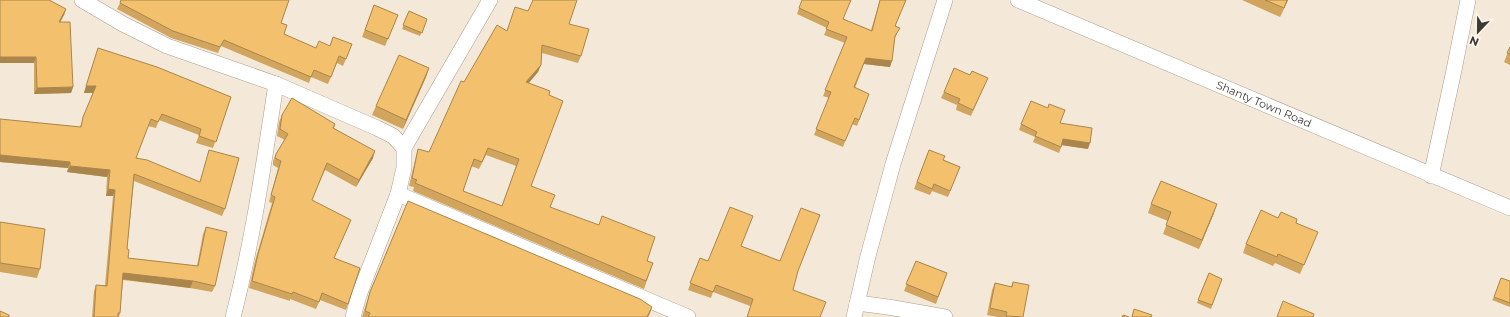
<svg xmlns="http://www.w3.org/2000/svg" width="1510" height="317" viewBox="0 0 1510 317" font-family="Montserrat,sans-serif">
  <style>
    .lines { fill: none; stroke-linecap: round; stroke-linejoin: round }
    .street-casing { stroke: #a89f90; stroke-width: 16 }
    .street { stroke: #fff; stroke-width: 15 }
    .wall { fill: #d1a55e; fill-rule: evenodd }
    .shaded-wall { fill: #aa864c }
    .building { fill: #f3c06d; stroke: #aa864c; fill-rule: evenodd }
    .labels { text-anchor: middle; dominant-baseline: central; stroke-width: 4; stroke-linejoin: round; paint-order: stroke }
    .street-label { font-size: 11px; fill: #3c3832; stroke: #fdf7ee }
  </style>
  <rect width="100%" height="100%" fill="#f4e9d9"/>
  <g class="lines">
    <defs>
      <g id="street">
        <path d="M82,0L123,24L167,46L276,84L377,128L393,136L404,148V168L398,194L359,295L353,317"/>
        <path id="s1" d="M1018,0L1510,208"/>
        <path d="M404,148L490,0"/>
        <path d="M1431,176L1453,75L1468,0"/>
        <path d="M398,194L688,317"/>
        <path d="M857,303L888,307L945,317"/>
        <path d="M233,317C253,240 264,162 276,84"/>
        <path d="M854,317L868,256L893,164L945,0"/>
      </g>
    </defs>
    <use href="#street" class="street-casing"/>
    <use href="#street" class="street"/>
  </g>
  <path class="wall" d="M880,0H906L895,26L897,34L895,38L890,67L864,64L855,88L869,94L857,126L852,124L843,147L814,135L829,98L823,96L845,43L824,35L827,28L797,14L799,8L843,19L871,30Z
    M1242,0H1288L1280,17Z
    M120,3L281,23L284,34L316,48L330,46L352,44L343,66L337,63L328,84L311,77L309,83L221,46L218,53L171,38L117,9Z
    M374,5L398,15L385,46L362,37Z
    M66,9L64,15L60,22L73,87L71,93L34,94V63H0Z
    M409,11L427,19L420,36L402,29Z
    M569,24L581,56L578,63L542,53L541,65L538,72L528,83L549,95L531,186L550,207L647,261L653,263L644,289L413,191L414,187L409,186L416,156L418,149L429,152L464,82L507,31ZM486,155L516,166L502,206L463,191L471,166L479,169Z
    M1510,47V65L1504,62Z
    M98,48L231,97L213,148L196,143L199,135L159,120L156,128L148,126L136,158L200,182L209,150L225,209L222,216L134,181L127,249L128,258L197,266L203,234L206,227L215,286L212,292L190,288L123,280L120,313L119,317H92L94,291L96,285H105L113,196H106L107,177L67,172L68,168L0,162V119L80,127L81,124L93,93H84Z
    M429,68L426,77L403,129L372,115L376,106Z
    M970,75L985,84L971,116L956,110L957,105L941,98L944,92Z
    M1048,108L1065,110L1060,123L1088,149L1062,145L1059,153L1033,142L1035,137L1019,130L1021,124Z
    M282,115L335,124L334,128L373,158L356,187L325,170L312,200L348,227L334,258L360,268L346,310L320,300L316,309L290,299V301L249,288L255,261L272,203L269,202L278,168L273,165V161L276,154L285,140L277,136L279,122Z
    M929,150L944,160L960,167L948,197L932,191L930,195L914,189Z
    M1151,204L1214,213L1199,249L1163,234L1168,221L1148,213Z
    M820,215L750,306L713,292L711,298L688,290L700,258L708,261L741,246L780,261Z
    M1278,218L1296,223L1314,241L1300,274L1275,263L1273,266L1243,253L1246,244Z
    M0,222L40,269L37,278L0,272Z
    M916,261L947,273L936,304L904,291Z
    M1209,273L1222,279L1211,309L1197,303Z
    M1510,281V307L1492,300L1494,297Z
    M1013,282L1023,317H997L987,315L992,290L995,283L1011,287Z
    M370,292L652,307L648,317H362Z"/>
  <path class="shaded-wall" d="M1287,0H1288L1280,17L1284,8Z
    M66,9L64,15L57,28L59,22Z
    M0,57H36L34,63H0Z
    M866,58L892,61L890,67L864,64Z
    M541,65L538,72L523,90L526,82Z
    M429,68L426,77L403,129L406,120Z
    M86,86H96L93,93H84Z
    M73,87L71,93L34,94L37,88Z
    M1063,139L1090,143L1088,149L1061,145Z
    M375,151L373,158L356,187L359,180Z
    M0,155L70,162L68,168L0,162Z
    M70,166L110,170L107,177L67,172Z
    M108,189L115,190L113,196H106Z
    M1217,204L1214,213L1199,249L1202,240Z
    M123,273L193,281L190,288L121,279Z
    M652,307L650,313L648,317H647Z"/>
  <path class="building" d="M0,0H49L66,9L59,22H70L73,87L37,88L36,57H0Z
    M121,0H289L281,23L287,25L284,34L316,48L319,41L330,46L333,37L352,44L346,59L339,56L331,77L314,70L311,77L224,40L220,47L173,31L120,3Z
    M533,0H577L569,24L589,29L581,56L542,45L541,65L526,82L550,91L549,95L563,101L531,186L555,195L550,207L599,225L602,216L655,237L647,261L653,263L646,281L415,183L417,180L412,178L418,149L429,152L461,81L464,82L497,25L507,31L515,7L528,11ZM488,148L519,159L502,206L463,191L474,159L482,162Z
    M802,0H851L843,19L872,31L880,0H906L895,26L900,28L895,36L892,61L866,58L854,87L869,94L859,120L855,118L845,141L816,129L831,92L825,90L847,37L826,29L829,22L799,8Z
    M1265,0H1287L1284,8Z
    M374,5L398,15L388,39L365,30Z
    M409,11L427,19L422,33L403,25Z
    M1510,47V54L1507,53Z
    M98,48L157,67L231,97L216,142L199,136L201,129L162,114L158,122L151,119L136,158L147,160L200,182L209,150L239,158L225,209L134,174L127,249L129,250L128,258L198,266L206,227L227,232L215,286L193,281L123,273L120,313H118V317H94L96,285L107,286L115,190L108,189L110,170L70,166V162L0,155V119L81,127L83,117L96,86H86Z
    M399,55L429,68L406,120L376,106Z
    M954,68L970,75L972,71L988,78L973,110L958,103L960,99L944,92Z
    M292,98L335,124L333,128L375,151L359,180L327,163L312,200L351,220L334,258L360,268L348,304L322,293L319,302L293,292L292,294L252,281L258,254L275,197L271,195L281,161L275,158L276,154L288,134L280,129L282,115Z
    M1031,101L1048,108L1049,104L1065,110L1060,123L1092,128L1090,143L1063,139L1061,147L1035,136L1037,132L1021,124Z
    M929,150L945,156L943,160L960,167L950,191L934,184L932,189L917,182Z
    M1161,181L1217,204L1202,240L1166,225L1171,212L1151,204Z
    M408,201L640,299L652,307L647,317H368L370,313L365,311L370,292Z
    M730,207L753,216L741,246L780,261L801,208L820,215L798,271L793,290L826,302L820,317H747L753,299L716,285L713,292L690,283L700,258L708,261Z
    M1261,210L1278,218L1281,212L1297,219L1296,223L1318,232L1304,265L1278,254L1277,257L1246,244Z
    M0,222L45,229L40,269L0,263Z
    M916,261L947,273L938,297L906,284Z
    M1209,273L1222,279L1212,305L1198,300Z
    M1501,278L1510,281V303L1494,297Z
    M1013,282L1029,285L1023,317L1006,316L1007,312L990,308L995,283L1012,287Z
    M1283,301L1314,314L1313,317H1277Z
    M1134,309L1152,315L1151,317H1132Z
    M0,311L9,315V317H0Z
    M1123,315L1129,317H1122Z"/>
  <g class="labels">
    <g class="street-label">
      <text stroke="none"><textPath href="#s1" startOffset="267">Shanty Town Road</textPath></text>
    </g>
  </g>
  <g transform="translate(1478 32) rotate(202)" stroke="#fdf7ee" stroke-width="3" paint-order="stroke">
  <path d="M0-3L7 15L0 10L-7 15Z" fill="#3c3832"/>
  <text y="-6" font-size="11" font-weight="bold" text-anchor="middle" fill="#3c3832">N</text>
  </g>
</svg>
